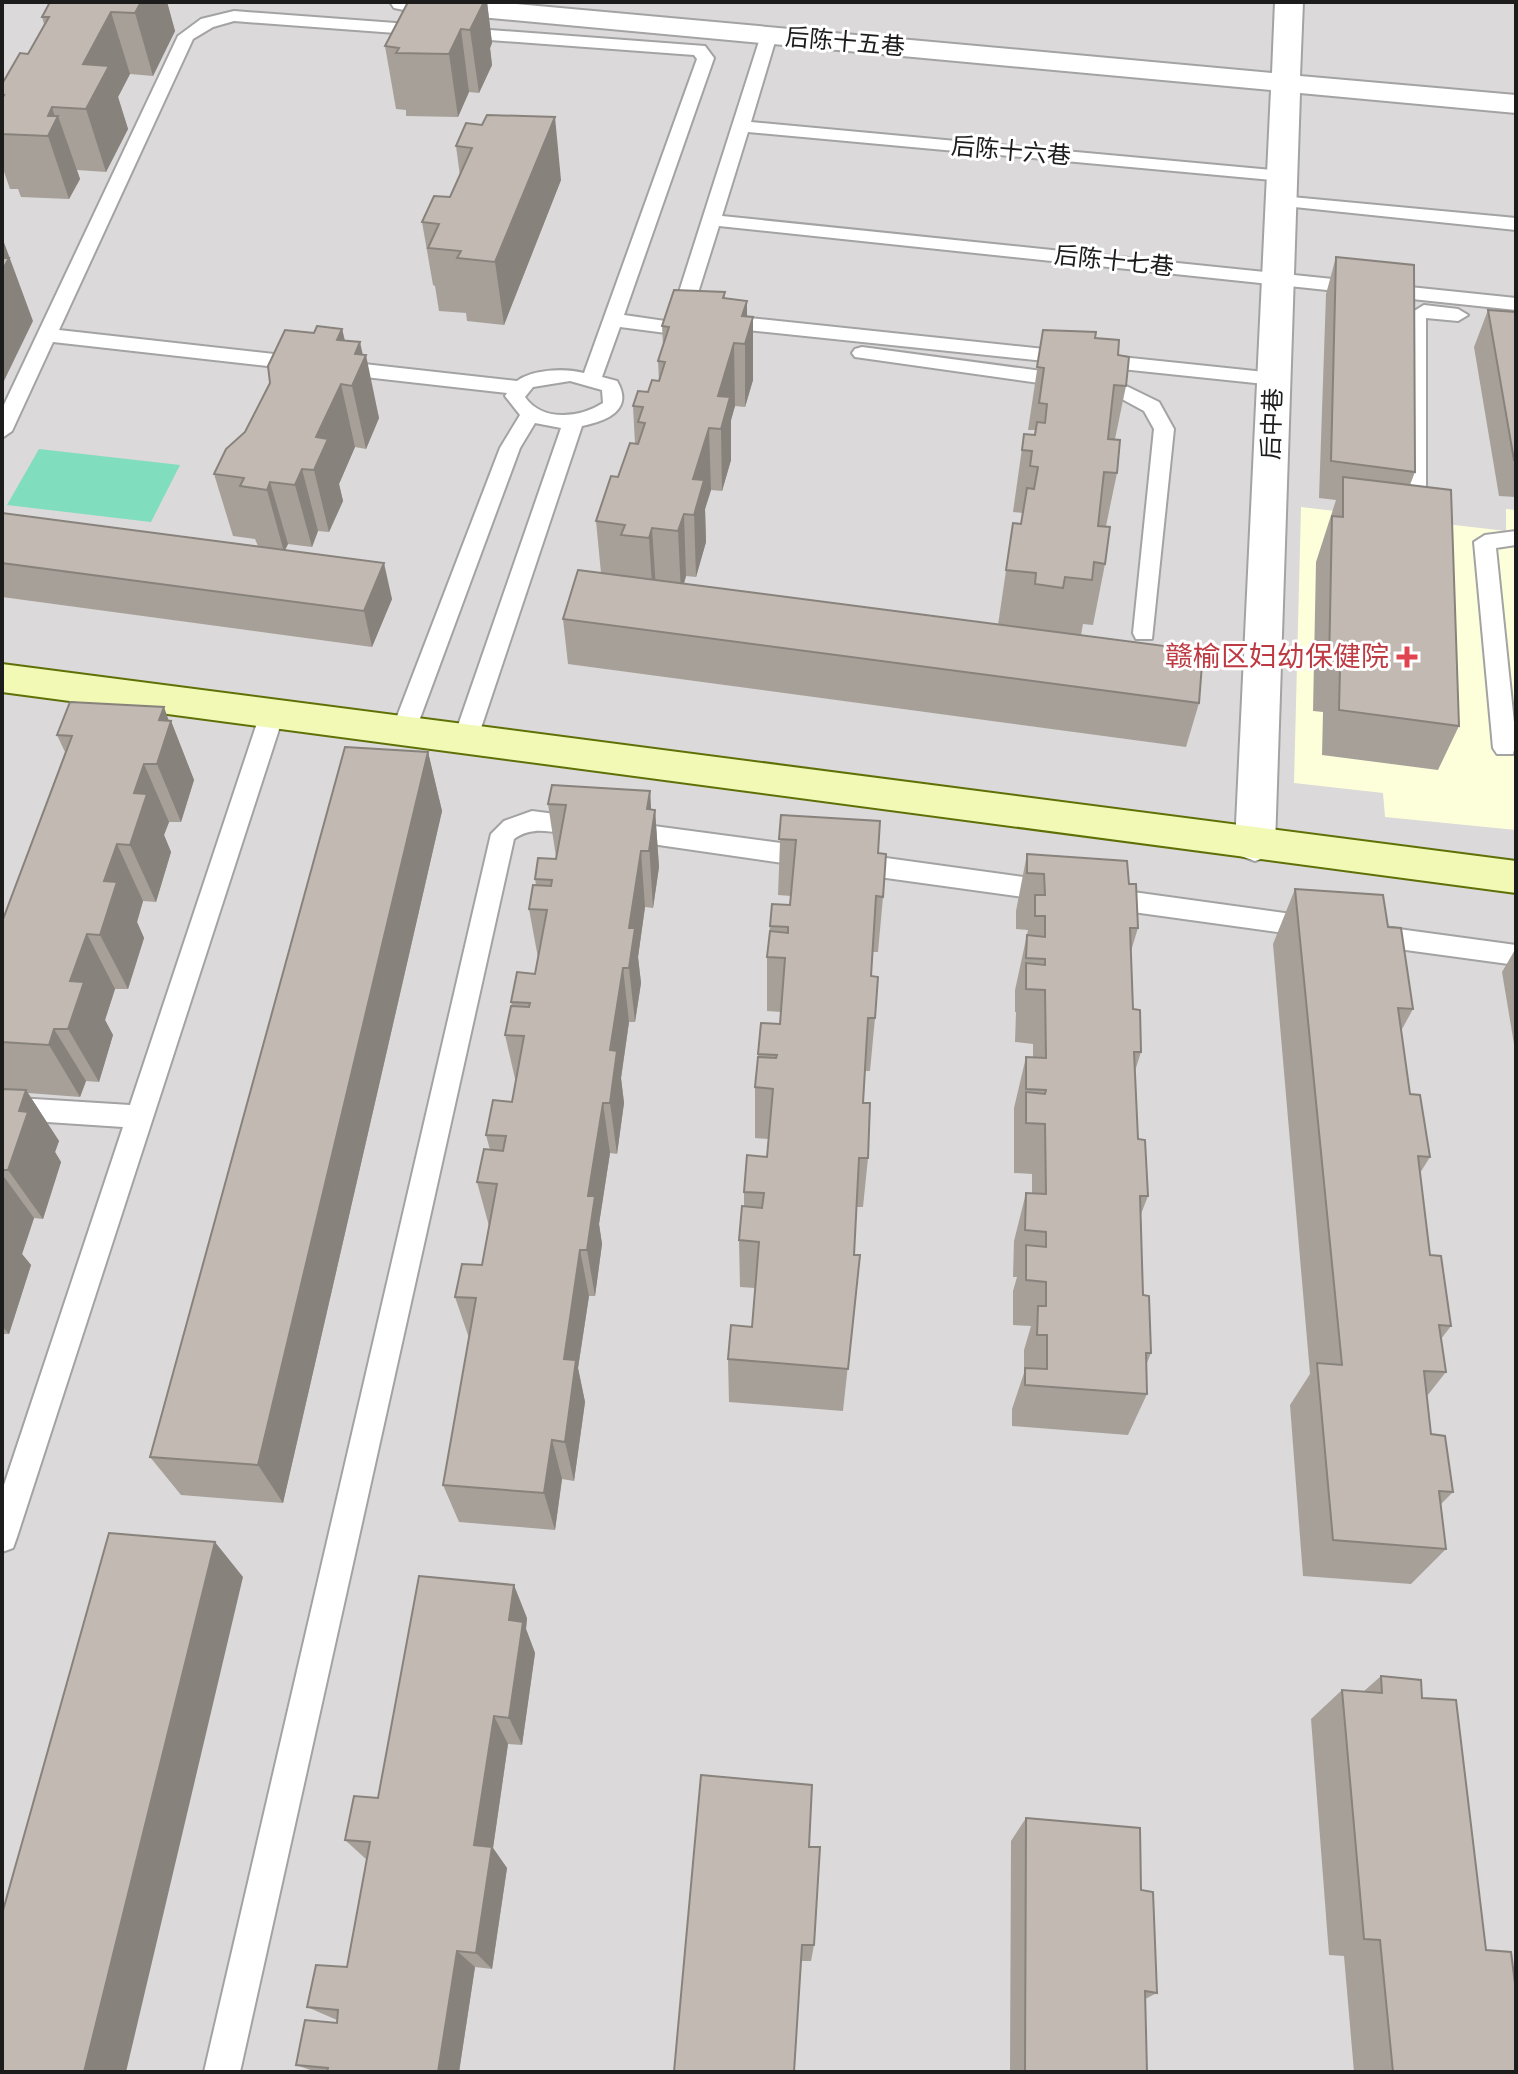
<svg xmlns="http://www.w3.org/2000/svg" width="1518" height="2074" viewBox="0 0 1518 2074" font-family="Signika,'Noto Sans SC',sans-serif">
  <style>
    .residential { fill: #dbd9d9 }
    .education { fill: #fdffda }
    .pitch { fill: #80ddbe }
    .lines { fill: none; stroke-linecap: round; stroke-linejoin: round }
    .lane-casing { stroke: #a3a3a3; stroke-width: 4 }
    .street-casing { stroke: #a3a3a3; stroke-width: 4 }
    .secondary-casing { stroke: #5f7106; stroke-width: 4 }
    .lane { fill: #fff; fill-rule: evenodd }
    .street { fill: #fff; fill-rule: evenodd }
    .secondary { fill: #f1f9b5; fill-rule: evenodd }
    .wall { fill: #a7a099 }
    .shaded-wall { fill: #88827d }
    .building { fill: #c2bab2; stroke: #88827d; stroke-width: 2 }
    .health-dot { fill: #e0444e; stroke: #fff; stroke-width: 3 }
    .labels { text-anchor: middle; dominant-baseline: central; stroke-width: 6; stroke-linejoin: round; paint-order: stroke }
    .far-street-label { font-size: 24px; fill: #1c1c1c; stroke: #fff }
    .health-label { font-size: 28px; fill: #be3a42; stroke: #fff; text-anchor: end }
  </style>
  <rect width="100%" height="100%" fill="#eeebe2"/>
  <path class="residential" d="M2,2H1516V2072H2Z"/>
  <path class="education" d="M1301,507L1506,531V509L1516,510V830L1385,817L1383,793L1294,783Z"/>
  <path class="pitch" d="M39,449L180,465L151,522L7,505Z"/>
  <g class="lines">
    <defs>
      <path id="lane" d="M234,11L705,46L714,58L624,315L679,323L671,317L761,35L769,30L777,35L751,122L1282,171L1291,176L1282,181L748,132L722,216L1516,298V310L719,226L692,312L1274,373L1284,379L1274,385L689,324L704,327L707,331L697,337L620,327L602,377L617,381C634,410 607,421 582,426L477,740L473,746H457L453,740L561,428L535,423L520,448L415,732L411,738H395L391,732L500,448L520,415L505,396L507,393L53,342L12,431L2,438V409L178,36L201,19ZM234,21L694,55L697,59L584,373C566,368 532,369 517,381L59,330L193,39L213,27ZM570,381L602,390L603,403C580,418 542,422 525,397L533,387Z
        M1281,196L1516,218V230L1275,205L1272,201Z
        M1424,305L1458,309L1468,315L1458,321L1426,318V493L1416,500L1406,493V316Z
        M862,347L1116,381L1159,402L1174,429L1152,639H1136L1133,633L1154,429L1144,411L1111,393L855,357L852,353L855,349Z
        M1516,531V545L1496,548L1516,742L1513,754H1497L1493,748L1474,542L1485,535Z
        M272,705L280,708L284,714L17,1537L13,1548L2,1552V1491L123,1127L2,1119V1097L130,1105L260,714L264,708Z
        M532,811L594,819L597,826L594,833C566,841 540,820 514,839L240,2072H204L491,834L504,821Z
        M624,822L811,847L820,850L823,857L820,864L811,867L624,840L615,838L612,831L615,824Z
        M850,853L1053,881L1062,884L1065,891L1062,898L1053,901L850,873L841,870L838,863L841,856Z
        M1104,888L1314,917L1323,920L1326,927L1323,934L1314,937L1104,908L1095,905L1092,898L1095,891Z
        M1369,925L1516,945V965L1369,945L1360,942L1356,935L1360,928Z"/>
      <path id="street" d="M390,2H495L1272,73L1275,2H1303L1300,76L1516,95V113L1300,93L1275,845L1269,856L1255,861L1241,856L1235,845L1271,90L404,10L394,8Z"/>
      <path id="secondary" d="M2,664L1516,861V893L2,692Z"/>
    </defs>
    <use href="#lane" class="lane-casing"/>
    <use href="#street" class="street-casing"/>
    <use href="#secondary" class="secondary-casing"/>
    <use href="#lane" class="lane"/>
    <use href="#street" class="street"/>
    <use href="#secondary" class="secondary"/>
  </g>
  <path class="wall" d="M167,2L175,31L153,76L130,74L118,97L128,129L106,172L77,170L80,179L69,199L21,197L18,189H10L2,166V84L28,54L44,24L42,17Z
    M408,2H487L492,43L490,48L492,65L479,93L469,92L458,117L406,116V110L396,109L385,46Z
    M466,123L561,180L504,325L467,321L466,313L439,311L435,286L433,285L422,222L450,197L460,176L456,146Z
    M1336,257L1415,472L1410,485L1459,726L1438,770L1322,755L1323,712L1313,711L1316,562L1336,500L1319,498L1326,294Z
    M725,292V299L747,301V316L753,317V380L745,407L735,406L731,420V460L722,491L711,490L705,509L706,542L696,577L686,576L684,584L998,625L1013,523L1021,524L1023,513L1013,512L1024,434L1034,435L1035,430H1028L1043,330L1095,338L1118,355L1126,386L1115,439L1117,473L1106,526L1105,564L1093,625L1083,624L1081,635L1199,703L1186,747L568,664L563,619L601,573L596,521L635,444L633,406L659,381L658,361L663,345L662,326Z
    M1488,310L1516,312V497L1499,496L1474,347Z
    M342,329L345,340L363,355L379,418L366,449L355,447L339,484L343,501L329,532L318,531L312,547L288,544L285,550L392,599L372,647L2,597V513L258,546L255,539L233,536L214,474L245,432L314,333Z
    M171,721L194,780L181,822H169L164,835L171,852L156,902L143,901L137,922L144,938L128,989H115L105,1020L113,1035L99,1082L86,1081L80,1097L28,1093L59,1141L55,1152L61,1162L43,1219L34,1218L22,1254L31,1265L9,1334H2V922L65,752L57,735Z
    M428,752L442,811L283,1503L181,1495L150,1457Z
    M650,791L651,809L655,810L659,867L653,908L645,907L638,957L641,983L635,1022H629L621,1078L624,1103L617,1154L610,1153L599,1224L602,1244L595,1296H589L578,1368L585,1402L574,1481L562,1479L555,1530L459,1522L443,1485L469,1338L455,1297L482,1265L489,1226L477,1182L490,1150L486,1135L512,1102L516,1083L505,1035L512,1006L511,1002L535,974L538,958L529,909L536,885L535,879L556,859V857L548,804Z
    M781,815L878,853L883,897L878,952H872L871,976L875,1018L870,1071H865L863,1103L868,1158L863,1207H857L854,1255H860L843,1411L729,1402L728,1359L752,1327L755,1288L740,1287L739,1240L744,1207V1192L767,1157L769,1139L755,1138V1087L761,1023L780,1024L781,1012L767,1011V957L770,926L790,905L791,896L778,895Z
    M1027,854L1129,884L1138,928L1131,951L1133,1009L1141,1052L1135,1071L1138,1139L1148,1196L1141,1214L1143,1295L1151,1353L1146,1365L1147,1394L1128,1435L1012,1426V1409L1024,1373V1350L1031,1326L1013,1325V1291L1017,1277H1013L1014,1241L1026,1193H1032V1174L1014,1173V1108L1026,1057H1033V1044L1015,1042L1016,1012H1015V990L1028,930L1016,929V911Z
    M1295,889L1388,927L1413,1009L1401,1031L1410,1094L1430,1157L1420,1173L1430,1255L1451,1326L1441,1339L1446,1372L1427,1396L1431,1434L1453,1492L1441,1504L1446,1549L1411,1584L1303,1576L1290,1405L1310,1374L1273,944Z
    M1516,948V1056L1502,972Z
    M527,1618L526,1629L535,1653L522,1745L508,1744L493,1848L507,1868L492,1969L475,1967L459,2072H316L296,2065L337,2023V2020L307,2007L347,1967L367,1860L345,1840L378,1798Z
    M1381,1676L1422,1698L1516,2072H1354L1344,1956L1329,1955L1311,1719L1342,1690L1363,1692Z
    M1026,1818L1141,1890L1157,1993L1145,1999L1147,2072H1010L1011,1841Z
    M809,1847L814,1945L811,1961H801Z"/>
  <path class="shaded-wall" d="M137,2H167L175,31L153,76L135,13Z
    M474,2H487L492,43L490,48L492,65L479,93L470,30Z
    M111,12L130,74L118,97L128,129L106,172L86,109L83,64Z
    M461,29L469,92L458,117L449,54Z
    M52,107L56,120L58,116L80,179L69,199L48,136V116Z
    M555,117L561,180L504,325L495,262Z
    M2,237L33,321L2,385Z
    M747,301V337L753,317V380L745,407V344L742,316Z
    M342,329L354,382L355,354L360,342L364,360L366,355L379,418L366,449L352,386L337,340Z
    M734,343L735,406L731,420V460L722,491L721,429L718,396Z
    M341,384L355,447L339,484L343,501L329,532L314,470L316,437Z
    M709,428L711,490L705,509L706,542L696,577L693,479Z
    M302,469L318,531L312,547L295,485Z
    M270,482L288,544L284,552L267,490Z
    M684,514L686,576L681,593L678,531Z
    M652,528L656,589L653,600L649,538Z
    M384,563L392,599L372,647L364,611Z
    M164,707L170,724L171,721L194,780L181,822L157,764L159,720Z
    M428,752L442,811L283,1503L258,1465Z
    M144,764L169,822L164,835L171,852L156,902L130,845L134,793Z
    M650,791L652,825L655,810L659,867L653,908L647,809Z
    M117,844L143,901L137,922L144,938L128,989L100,935L104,881Z
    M641,851L645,907L638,957L641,983L635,1022L629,968V928Z
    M87,934L115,989L105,1020L113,1035L99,1082L68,1029L70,981Z
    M623,968L629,1022L621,1078L624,1103L617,1154L610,1103V1050Z
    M54,1029L86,1081L80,1097L49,1045Z
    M26,1090L59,1141L55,1152L61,1162L43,1219L8,1170L19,1111Z
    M603,1103L610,1153L599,1224L602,1244L595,1296L587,1250L588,1196Z
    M2,1174L34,1218L22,1254L31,1265L9,1334L2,1326Z
    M580,1250L589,1296L578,1368L585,1402L574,1481L565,1442L564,1359Z
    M552,1440L562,1479L555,1530L544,1493Z
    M215,1542L243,1577L126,2072H84Z
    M514,1585L527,1618L526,1629L535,1653L522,1745L509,1718V1620Z
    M494,1716L508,1744L493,1848L507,1868L492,1969L476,1953L474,1845Z
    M457,1951L475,1967L459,2072H438Z"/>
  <path class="building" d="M50,2H141L135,13L111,12L83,64L109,66L86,109L52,107L48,116H58L48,136L2,134V99L4,95H2V84L20,53L28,54L49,17H42Z
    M408,2H484L470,30L461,29L449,54L396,53L399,48L385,46Z
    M487,115L555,117L495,262L457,258L461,251L428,248L439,224L422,222L434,196L450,197L472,148L456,146L466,123L482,125Z
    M1336,257L1414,265L1415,472L1331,461Z
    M2,258H9L2,271Z
    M674,290L725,292L723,298L747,301L742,316L753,317L745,344L734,343L718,396L730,397L721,429L709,428L693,479L704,480L694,515L684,514L678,531L652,528L649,538L621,535L625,525L596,521L611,476L618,477L630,443L638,444L645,423L638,422L643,407L633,406L638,391L648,392L652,380L659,381L665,362L658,361L669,327L662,326Z
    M1488,310L1516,312V460H1514Z
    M317,326L342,329L337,340L360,342L355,354L366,355L352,386L341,384L316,437L328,439L314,470L302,469L295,485L270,482L267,490L240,486L244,478L214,474L226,449L245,432L270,383L268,366L285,330L314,333Z
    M1043,330L1096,332L1095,338L1119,340L1118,355L1129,357L1126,386L1114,385L1108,439L1120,440L1117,473L1104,472L1098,526L1110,527L1105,564L1094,562L1092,580L1065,577L1063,588L1035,584L1036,573L1006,570L1013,523L1021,524L1027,488L1034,489L1038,467L1030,466L1032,451L1022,450L1024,434L1035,435L1037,422L1045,423L1047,404L1039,403L1044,368L1037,367Z
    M1343,477L1451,490L1459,726L1339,710L1340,668L1329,666L1332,516L1343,517Z
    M2,513L384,563L364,611L2,563Z
    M578,570L1203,651L1199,703L563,619Z
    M70,702L164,707L159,720L171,721L157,764H144L134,793L147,794L130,845L117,844L104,881L117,882L100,935L87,934L70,981L84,982L68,1029H54L49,1045L2,1042V922L72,736L57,735Z
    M345,747L428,752L258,1465L150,1457Z
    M552,785L650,791L647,809L655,810L649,851H641L629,928H635L629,968H623L610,1050L617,1051L610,1103H603L588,1196H595L587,1250H580L564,1359L576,1360L565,1442L552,1440L544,1493L443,1485L476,1298L455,1297L462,1264L482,1265L497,1184L477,1182L484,1149L503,1151L506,1136L486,1135L493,1100L512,1102L524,1036L505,1035L511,1006L529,1007L530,1003L511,1002L517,972L535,974L547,910L529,909L533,885L551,886L552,880L535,879L538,858L556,859L566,805L548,804Z
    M781,815L880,821L878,853L886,854L883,897L876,896L871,976L878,977L875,1018H868L863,1103H870L868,1158H859L854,1255H860L848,1369L728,1359L731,1325L752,1327L759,1242L739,1240L742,1206L762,1208L764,1193L744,1192L747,1155L767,1157L773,1089L755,1087L758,1057L776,1058L777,1055L758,1054L761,1023L780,1024L785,958L767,957L770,931L788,933V927L770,926L772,904L790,905L796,840L779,839Z
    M1027,854L1127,861L1129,884H1136L1138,928H1130L1133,1009L1140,1010L1141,1052H1134L1138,1139L1145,1140L1148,1196H1140L1143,1295L1149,1296L1151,1353H1146L1147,1394L1025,1385V1368L1047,1369V1335H1037L1038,1306H1046V1282L1026,1280V1245L1046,1247V1232L1025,1230L1026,1193L1046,1194L1045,1124L1026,1123V1092L1045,1094L1046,1090L1026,1089V1057L1046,1058L1045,990L1026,989V963L1045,965V959L1026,958L1027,935L1045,937V916H1035V895H1045L1044,874L1027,873Z
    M1295,889L1383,895L1388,927L1401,928L1413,1009L1398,1008L1410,1094L1420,1095L1430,1157L1418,1156L1430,1255L1441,1256L1451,1326L1439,1325L1446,1372L1424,1371L1431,1434L1445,1436L1453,1492L1439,1491L1446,1549L1333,1540L1317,1363L1342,1365Z
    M2,1089L26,1090L19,1111L28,1112L8,1170H2Z
    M109,1533L215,1542L84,2072H2V1914Z
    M419,1576L514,1585L509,1620L523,1622L509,1718L494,1716L474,1845L492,1847L476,1953L457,1951L438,2072H327L328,2068L296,2065L305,2020L337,2023L338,2010L307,2007L316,1965L347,1967L370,1842L345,1840L354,1796L378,1798Z
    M1381,1676L1421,1680L1422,1698L1456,1700L1486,1950L1511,1952L1516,1991V2072H1393L1380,1940L1364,1939L1342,1690L1382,1693Z
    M701,1775L812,1785L809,1847H820L814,1945H802L794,2072H674Z
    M1026,1818L1140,1828L1141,1890L1153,1892L1157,1993L1145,1991L1147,2072H1025Z"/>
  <path class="health-dot" d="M1403 645h8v8h8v8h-8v8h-8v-8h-8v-8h8z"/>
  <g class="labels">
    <g class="far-street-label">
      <text transform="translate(845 42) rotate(5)">后陈十五巷</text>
      <text transform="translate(1011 151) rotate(5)">后陈十六巷</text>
      <text transform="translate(1114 261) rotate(6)">后陈十七巷</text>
      <text transform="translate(1272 424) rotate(-88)">后中巷</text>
    </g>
    <g class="health-label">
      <text x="1389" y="657">赣榆区妇幼保健院</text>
    </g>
  </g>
  <rect width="1518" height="2074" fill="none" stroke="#1c1c1c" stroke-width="8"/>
</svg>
